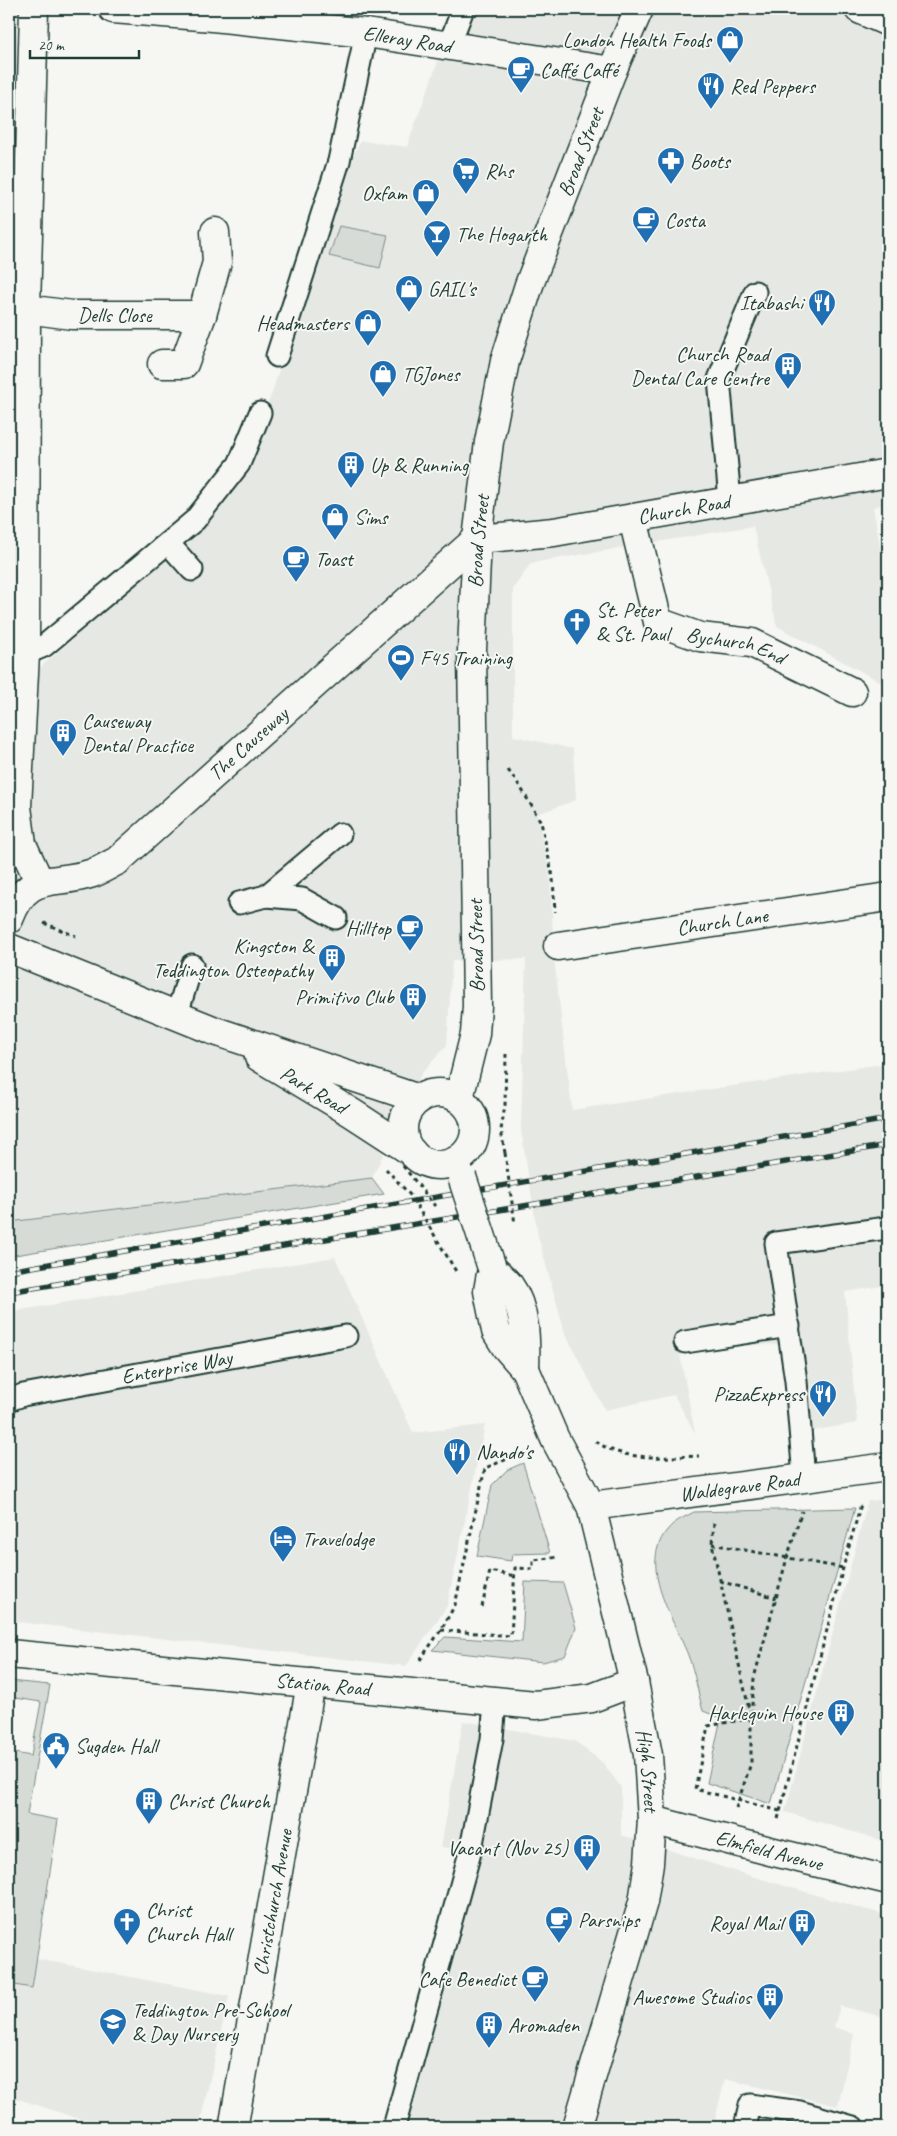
<svg xmlns="http://www.w3.org/2000/svg" width="897" height="2136" viewBox="0 0 897 2136" font-family="Caveat,sans-serif">
  <style>
    .built { fill: #e6e8e4 }
    .green { fill: #d6dbd6; stroke: #7a8c85 }
    .lines { fill: none; stroke-linecap: round; stroke-linejoin: round }
    .service-casing { stroke: #1f3d34; stroke-width: 25 }
    .minor-casing { stroke: #1f3d34; stroke-width: 31 }
    .secondary-casing { stroke: #1f3d34; stroke-width: 31 }
    .primary-casing { stroke: #1f3d34; stroke-width: 31 }
    .path { stroke: #1f3d34; stroke-width: 3; stroke-dasharray: 4 4; stroke-linecap: butt }
    .service { stroke: #f6f6f2; stroke-width: 21 }
    .minor { stroke: #f6f6f2; stroke-width: 28 }
    .secondary { stroke: #f6f6f2; stroke-width: 28 }
    .primary { stroke: #f6f6f2; stroke-width: 28 }
    .rail-casing { stroke: #1f3d34; stroke-width: 5.5 }
    .rail { stroke: #f6f6f2; stroke-width: 4; stroke-dasharray: 11; stroke-linecap: butt }
    .primary-bridge-casing { stroke: #1f3d34; stroke-width: 31; stroke-linecap: butt }
    .path-bridge { stroke: #1f3d34; stroke-width: 3; stroke-dasharray: 4 4; stroke-linecap: butt }
    .primary-bridge { stroke: #f6f6f2; stroke-width: 28 }
    .labels { text-anchor: middle; dominant-baseline: central; stroke-width: 4; stroke-linejoin: round; paint-order: stroke }
    .street-label { font-size: 21px; fill: #1f3d34; stroke: #f6f6f2 }
    .poi-label { font-size: 21px; fill: #1f3d34; stroke: #f6f6f2; text-anchor: start }
  </style>
  <rect width="100%" height="100%" fill="#f6f6f2"/>
  <filter id="ink" filterUnits="userSpaceOnUse"><feTurbulence type="fractalNoise" baseFrequency=".02" numOctaves="2"/><feDisplacementMap in="SourceGraphic" scale="10" xChannelSelector="R" yChannelSelector="G"/><feConvolveMatrix kernelMatrix="1 2 1 2 8 2 1 2 1" color-interpolation-filters="sRGB"/></filter>
  <g filter="url(#ink)">
    <path class="built" d="M457,9H888V503L873,507L888,589V686L777,626L753,526L531,563L513,589V736L573,749L576,800L537,814L550,876L554,958L572,1110L888,1063V1285L845,1292L857,1423L789,1435L781,1344L741,1346L680,1355L695,1433L674,1395L605,1410L565,1333L538,1236L521,1129L526,959L452,961L447,1045L421,1074L372,1178L9,1222V798L37,670L197,531L238,476L272,393L335,189L361,141L407,147Z
      M335,1257L413,1433L485,1425L447,1606L406,1666L9,1621V1312Z
      M888,1499V1842L785,1812L868,1501Z
      M463,1721L575,1741L603,1763L621,1787V1835L744,1874L888,1916V2018L840,2006L834,2027L854,2034L838,2106L725,2079L713,2127H388L460,1850L441,1847Z
      M37,1959L229,1996L199,2127H105L9,2096V1984L32,1988Z"/>
    <path class="green" d="M339,226L388,235L380,268L329,256Z
      M372,1178L384,1194L9,1256V1222Z
      M523,1463L550,1553L512,1554L511,1561L477,1556L492,1485L507,1470Z
      M855,1508L771,1804L707,1783L721,1718L703,1711C698,1693 695,1673 688,1655C673,1617 633,1560 673,1524C679,1519 687,1516 694,1512Z
      M525,1582L563,1583L576,1628L565,1656L543,1662L432,1650L445,1637L522,1642Z
      M9,1681L50,1685L27,1814L58,1820L32,1988L9,1984V1752L31,1756L41,1702L9,1697Z"/>
    <g class="lines">
      <defs>
        <g id="service">
          <path d="M449,45L463,9"/>
          <path d="M277,356L339,161L366,33"/>
          <path d="M730,500L719,379L755,292"/>
          <path d="M168,543L192,570"/>
          <path d="M25,654L44,646L195,520L239,464L260,413"/>
          <path d="M266,896L302,899L336,918"/>
          <path d="M239,903L266,896L340,834"/>
          <path d="M177,1014L192,965"/>
          <path d="M685,1342L789,1326"/>
          <path id="s1" d="M9,1400L23,1395L346,1336"/>
          <path d="M804,1478L796,1381L776,1243L887,1228"/>
          <path d="M394,2127L471,1849L492,1739L495,1701"/>
          <path d="M745,2127L750,2105L800,2112L853,2127"/>
        </g>
        <g id="minor">
          <path d="M34,9L26,309L25,654L17,807L22,844L40,883"/>
          <path id="s2" d="M113,9L213,17L366,33L612,71"/>
          <path d="M859,9L888,22"/>
          <path id="s3" d="M26,309L72,315H202"/>
          <path d="M162,364H184L202,315L217,262L215,232"/>
          <path id="s4" d="M633,519L658,622L700,637L752,643L852,692"/>
          <path id="s5" d="M558,946L888,897"/>
          <path id="s6" d="M652,1820L770,1851L888,1880"/>
          <path id="s7" d="M234,2123L311,1683"/>
        </g>
        <g id="secondary">
          <path id="s8" d="M477,539L554,532L888,473"/>
          <path id="s9" d="M9,1654L536,1705L592,1698L634,1682"/>
        </g>
        <g id="primary">
          <path id="s10" d="M9,919C28,869 51,887 93,873C101,870 109,865 117,861L477,539"/>
          <path d="M9,948L215,1031L419,1099"/>
          <path id="s11" d="M259,1057L352,1113L412,1152"/>
          <circle cx="439" cy="1129" r="36"/>
          <path id="s12" d="M459,1098L475,1034L477,1006L472,650L477,539L489,442L505,361L529,285L612,71L639,9"/>
          <path id="s13" d="M492,1268L488,1291L496,1331L506,1347L525,1369L555,1439L591,1506L634,1682L648,1755L652,1820L649,1863L643,1902L577,2127"/>
          <path d="M492,1268C497,1273 504,1279 509,1285C526,1308 526,1341 525,1369"/>
          <path id="s14" d="M591,1506L888,1467"/>
        </g>
      </defs>
      <use href="#service" class="service-casing"/>
      <use href="#minor" class="minor-casing"/>
      <use href="#secondary" class="secondary-casing"/>
      <use href="#primary" class="primary-casing"/>
      <path class="path" d="M508,770L521,788L541,822L553,878L555,912
        M44,923L76,936
        M505,1153L501,1130L505,1105L506,1054
        M596,1441C621,1462 669,1457 699,1456
        M714,1523L712,1544L751,1718V1763L736,1808
        M712,1544L843,1568
        M720,1581L776,1598
        M482,1607L490,1571L515,1576
        M441,1630L511,1636L515,1568L533,1569V1560L559,1557
        M420,1660L441,1630L455,1605L485,1468L525,1452
        M780,1811L695,1789L708,1726L751,1718L754,1678L787,1558L802,1511
        M778,1819L843,1568L861,1504"/>
      <use href="#service" class="service"/>
      <use href="#minor" class="minor"/>
      <use href="#secondary" class="secondary"/>
      <use href="#primary" class="primary"/>
      <defs>
        <path id="rail" d="M9,1271L888,1119
          M9,1292L888,1145"/>
      </defs>
      <use href="#rail" class="rail-casing"/>
      <use href="#rail" class="rail"/>
      <defs>
        <path id="primary-bridge" d="M462,1177L492,1268"/>
      </defs>
      <use href="#primary-bridge" class="primary-bridge-casing"/>
      <path class="path-bridge" d="M505,1153L515,1224
        M403,1166L435,1206
        M386,1169L411,1196L457,1273"/>
      <use href="#primary-bridge" class="primary-bridge"/>
    </g>
  </g>
  <defs>
    <symbol id="shop-pin" viewBox="-11 -11 22 30"><path d="M0 17L-7.5 6A9.5 9.5 0 1 1 7.5 6Z" fill="#1f6fb2" stroke="#f6f6f2"/><path d="M-5-2.5h2.3a2.7 3.5 0 0 1 5.4 0H5L5.5 6h-11ZM-1.5-2.5h3a1.5 2.3 0 0 0-3 0Z" fill="#fff"/></symbol>
    <symbol id="cafe-pin" viewBox="-11 -11 22 30"><path d="M0 17L-7.5 6A9.5 9.5 0 1 1 7.5 6Z" fill="#1f6fb2" stroke="#f6f6f2"/><path d="M-5.5-4.5H6V0H3Q3 3.5 0 3.5H-2.5Q-5.5 3.5-5.5 0ZM3-3.2v2h1.7v-2ZM-6 4.5H4V6H-6Z" fill="#fff"/></symbol>
    <symbol id="restaurant-pin" viewBox="-11 -11 22 30"><path d="M0 17L-7.5 6A9.5 9.5 0 1 1 7.5 6Z" fill="#1f6fb2" stroke="#f6f6f2"/><path d="M-5-6h1v4h1v-4h1v4h1v-4h1v5L-1.5 .5V6h-2V.5L-5-1ZM5-6V6H3V1.5H1.5Q1.5-4 5-6Z" fill="#fff"/></symbol>
    <symbol id="pharmacy-pin" viewBox="-11 -11 22 30"><path d="M0 17L-7.5 6A9.5 9.5 0 1 1 7.5 6Z" fill="#1f6fb2" stroke="#f6f6f2"/><path d="M-2-6h4v4h4v4h-4v4h-4v-4h-4v-4h4Z" fill="#fff"/></symbol>
    <symbol id="supermarket-pin" viewBox="-11 -11 22 30"><path d="M0 17L-7.5 6A9.5 9.5 0 1 1 7.5 6Z" fill="#1f6fb2" stroke="#f6f6f2"/><path d="M-6-5.5h2.5l.6 2H6L4.5 2H-2.5L-4.4-4H-6ZM-1.5 3.2a1.3 1.3 0 1 0 .1 0ZM3 3.2a1.3 1.3 0 1 0 .1 0Z" fill="#fff"/></symbol>
    <symbol id="bar-pin" viewBox="-11 -11 22 30"><path d="M0 17L-7.5 6A9.5 9.5 0 1 1 7.5 6Z" fill="#1f6fb2" stroke="#f6f6f2"/><path d="M-6-5H6L.8 .8V4.5H3.5V6h-7V4.5H-.8V.8Z" fill="#fff"/></symbol>
    <symbol id="building-pin" viewBox="-11 -11 22 30"><path d="M0 17L-7.5 6A9.5 9.5 0 1 1 7.5 6Z" fill="#1f6fb2" stroke="#f6f6f2"/><path d="M-4-6H4V6H1V3H-1V6H-4ZM-2.5-4.3h1.7v1.8h-1.7ZM.8-4.3h1.7v1.8H.8ZM-2.5-1h1.7V.8h-1.7ZM.8-1h1.7V.8H.8Z" fill="#fff"/></symbol>
    <symbol id="church-pin" viewBox="-11 -11 22 30"><path d="M0 17L-7.5 6A9.5 9.5 0 1 1 7.5 6Z" fill="#1f6fb2" stroke="#f6f6f2"/><path d="M-1.2-6h2.4v3.5h3.3v2.4h-3.3V6h-2.4V-.1h-3.3v-2.4h3.3Z" fill="#fff"/></symbol>
    <symbol id="stadium-pin" viewBox="-11 -11 22 30"><path d="M0 17L-7.5 6A9.5 9.5 0 1 1 7.5 6Z" fill="#1f6fb2" stroke="#f6f6f2"/><path d="M0-5a6.5 5 0 1 0 0 10a6.5 5 0 1 0 0-10ZM-3.5-1.8h7v3.6h-7Z" fill="#fff"/></symbol>
    <symbol id="hotel-pin" viewBox="-11 -11 22 30"><path d="M0 17L-7.5 6A9.5 9.5 0 1 1 7.5 6Z" fill="#1f6fb2" stroke="#f6f6f2"/><path d="M-6-4.5h1.5V1H6V5H4.5V3h-9V5H-6ZM-4 0a1.8 1.8 0 1 1 3.6 0ZM.5 0V-2.5h3Q6-2.5 6 0Z" fill="#fff"/></symbol>
    <symbol id="civic-pin" viewBox="-11 -11 22 30"><path d="M0 17L-7.5 6A9.5 9.5 0 1 1 7.5 6Z" fill="#1f6fb2" stroke="#f6f6f2"/><path d="M-.6-6.5H3V-4.5H.6V-3L4-1V1h2V6H-6V1h2V-1L-.6-3ZM-1.2 2.5V6h2.4V2.5Z" fill="#fff"/></symbol>
    <symbol id="school-pin" viewBox="-11 -11 22 30"><path d="M0 17L-7.5 6A9.5 9.5 0 1 1 7.5 6Z" fill="#1f6fb2" stroke="#f6f6f2"/><path d="M0-5L7-2L0 1L-7-2ZM-4 1L0 2.5L4 1V4Q0 6-4 4Z" fill="#fff"/></symbol>
  </defs>
  <g fill-rule="evenodd">
    <use href="#shop-pin" x="714" y="24" width="32" height="43"/>
    <use href="#cafe-pin" x="505" y="54" width="32" height="43"/>
    <use href="#restaurant-pin" x="695" y="70" width="32" height="43"/>
    <use href="#pharmacy-pin" x="655" y="145" width="32" height="43"/>
    <use href="#supermarket-pin" x="450" y="155" width="32" height="43"/>
    <use href="#shop-pin" x="410" y="177" width="32" height="43"/>
    <use href="#cafe-pin" x="630" y="204" width="32" height="43"/>
    <use href="#bar-pin" x="421" y="218" width="32" height="43"/>
    <use href="#shop-pin" x="393" y="273" width="32" height="43"/>
    <use href="#restaurant-pin" x="806" y="287" width="32" height="43"/>
    <use href="#shop-pin" x="352" y="307" width="32" height="43"/>
    <use href="#building-pin" x="772" y="350" width="32" height="43"/>
    <use href="#shop-pin" x="367" y="358" width="32" height="43"/>
    <use href="#building-pin" x="335" y="449" width="32" height="43"/>
    <use href="#shop-pin" x="319" y="501" width="32" height="43"/>
    <use href="#cafe-pin" x="280" y="543" width="32" height="43"/>
    <use href="#church-pin" x="561" y="606" width="32" height="43"/>
    <use href="#stadium-pin" x="385" y="642" width="32" height="43"/>
    <use href="#building-pin" x="47" y="717" width="32" height="43"/>
    <use href="#cafe-pin" x="394" y="912" width="32" height="43"/>
    <use href="#building-pin" x="316" y="942" width="32" height="43"/>
    <use href="#building-pin" x="397" y="981" width="32" height="43"/>
    <use href="#restaurant-pin" x="807" y="1378" width="32" height="43"/>
    <use href="#restaurant-pin" x="441" y="1436" width="32" height="43"/>
    <use href="#hotel-pin" x="267" y="1523" width="32" height="43"/>
    <use href="#building-pin" x="825" y="1697" width="32" height="43"/>
    <use href="#civic-pin" x="40" y="1730" width="32" height="43"/>
    <use href="#building-pin" x="133" y="1785" width="32" height="43"/>
    <use href="#building-pin" x="571" y="1832" width="32" height="43"/>
    <use href="#cafe-pin" x="543" y="1904" width="32" height="43"/>
    <use href="#church-pin" x="111" y="1906" width="32" height="43"/>
    <use href="#building-pin" x="786" y="1907" width="32" height="43"/>
    <use href="#cafe-pin" x="519" y="1963" width="32" height="43"/>
    <use href="#building-pin" x="754" y="1981" width="32" height="43"/>
    <use href="#school-pin" x="97" y="2006" width="32" height="43"/>
    <use href="#building-pin" x="473" y="2009" width="32" height="43"/>
  </g>
  <g class="labels">
    <g class="street-label">
      <text stroke="none"><textPath href="#s2" startOffset="296">Elleray Road</textPath></text>
      <text stroke="none"><textPath href="#s12" startOffset="964">Broad Street</textPath></text>
      <text stroke="none"><textPath href="#s3" startOffset="89">Dells Close</textPath></text>
      <text stroke="none"><textPath href="#s8" startOffset="209">Church Road</textPath></text>
      <text stroke="none"><textPath href="#s12" startOffset="559">Broad Street</textPath></text>
      <text stroke="none"><textPath href="#s4" startOffset="188">Bychurch End</textPath></text>
      <text stroke="none"><textPath href="#s10" startOffset="306">The Causeway</textPath></text>
      <text stroke="none"><textPath href="#s5" startOffset="166">Church Lane</textPath></text>
      <text transform="translate(476 946) rotate(-91)">Broad Street</text>
      <text stroke="none"><textPath href="#s11" startOffset="64">Park Road</textPath></text>
      <text stroke="none"><textPath href="#s1" startOffset="171">Enterprise Way</textPath></text>
      <text stroke="none"><textPath href="#s14" startOffset="150">Waldegrave Road</textPath></text>
      <text stroke="none"><textPath href="#s9" startOffset="315">Station Road</textPath></text>
      <text stroke="none"><textPath href="#s13" startOffset="535">High Street</textPath></text>
      <text stroke="none"><textPath href="#s6" startOffset="121">Elmfield Avenue</textPath></text>
      <text stroke="none"><textPath href="#s7" startOffset="224">Christchurch Avenue</textPath></text>
    </g>
    <g class="poi-label">
      <text x="711" y="40" text-anchor="end">London Health Foods</text>
      <text x="540" y="70">Caffé Caffé</text>
      <text x="730" y="86">Red Peppers</text>
      <text x="690" y="161">Boots</text>
      <text x="485" y="171">Rhs</text>
      <text x="407" y="193" text-anchor="end">Oxfam</text>
      <text x="665" y="220">Costa</text>
      <text x="456" y="234">The Hogarth</text>
      <text x="428" y="289">GAIL's</text>
      <text x="803" y="303" text-anchor="end">Itabashi</text>
      <text x="349" y="323" text-anchor="end">Headmasters</text>
      <text x="769" y="354" text-anchor="end">Church Road<tspan x="769" dy="24">Dental Care Centre</tspan></text>
      <text x="402" y="374">TGJones</text>
      <text x="370" y="465">Up &amp; Running</text>
      <text x="354" y="517">Sims</text>
      <text x="315" y="559">Toast</text>
      <text x="596" y="610">St. Peter<tspan x="596" dy="24">&amp; St. Paul</tspan></text>
      <text x="420" y="658">F45 Training</text>
      <text x="82" y="721">Causeway<tspan x="82" dy="24">Dental Practice</tspan></text>
      <text x="391" y="928" text-anchor="end">Hilltop</text>
      <text x="313" y="946" text-anchor="end">Kingston &amp;<tspan x="313" dy="24">Teddington Osteopathy</tspan></text>
      <text x="394" y="997" text-anchor="end">Primitivo Club</text>
      <text x="804" y="1394" text-anchor="end">PizzaExpress</text>
      <text x="476" y="1452">Nando's</text>
      <text x="302" y="1539">Travelodge</text>
      <text x="822" y="1713" text-anchor="end">Harlequin House</text>
      <text x="75" y="1746">Sugden Hall</text>
      <text x="168" y="1801">Christ Church</text>
      <text x="568" y="1848" text-anchor="end">Vacant (Nov 25)</text>
      <text x="146" y="1910">Christ<tspan x="146" dy="24">Church Hall</tspan></text>
      <text x="578" y="1920">Parsnips</text>
      <text x="783" y="1923" text-anchor="end">Royal Mail</text>
      <text x="516" y="1979" text-anchor="end">Cafe Benedict</text>
      <text x="751" y="1997" text-anchor="end">Awesome Studios</text>
      <text x="132" y="2010">Teddington Pre-School<tspan x="132" dy="24">&amp; Day Nursery</tspan></text>
      <text x="508" y="2025">Aromaden</text>
    </g>
  </g>
  <rect width="897" height="2136" fill="none" stroke="#f6f6f2" stroke-width="30"/>
  <rect x="15" y="15" width="867" height="2106" fill="none" stroke="#1f3d34" stroke-width="2" filter="url(#ink)"/>
  <path d="M30 50v8h109v-8" fill="none" stroke="#1f3d34" stroke-width="2.5"/>
  <text x="38" y="50" font-size="15" fill="#1f3d34" stroke="#f6f6f2" stroke-width="4" paint-order="stroke">20 m</text>
</svg>
